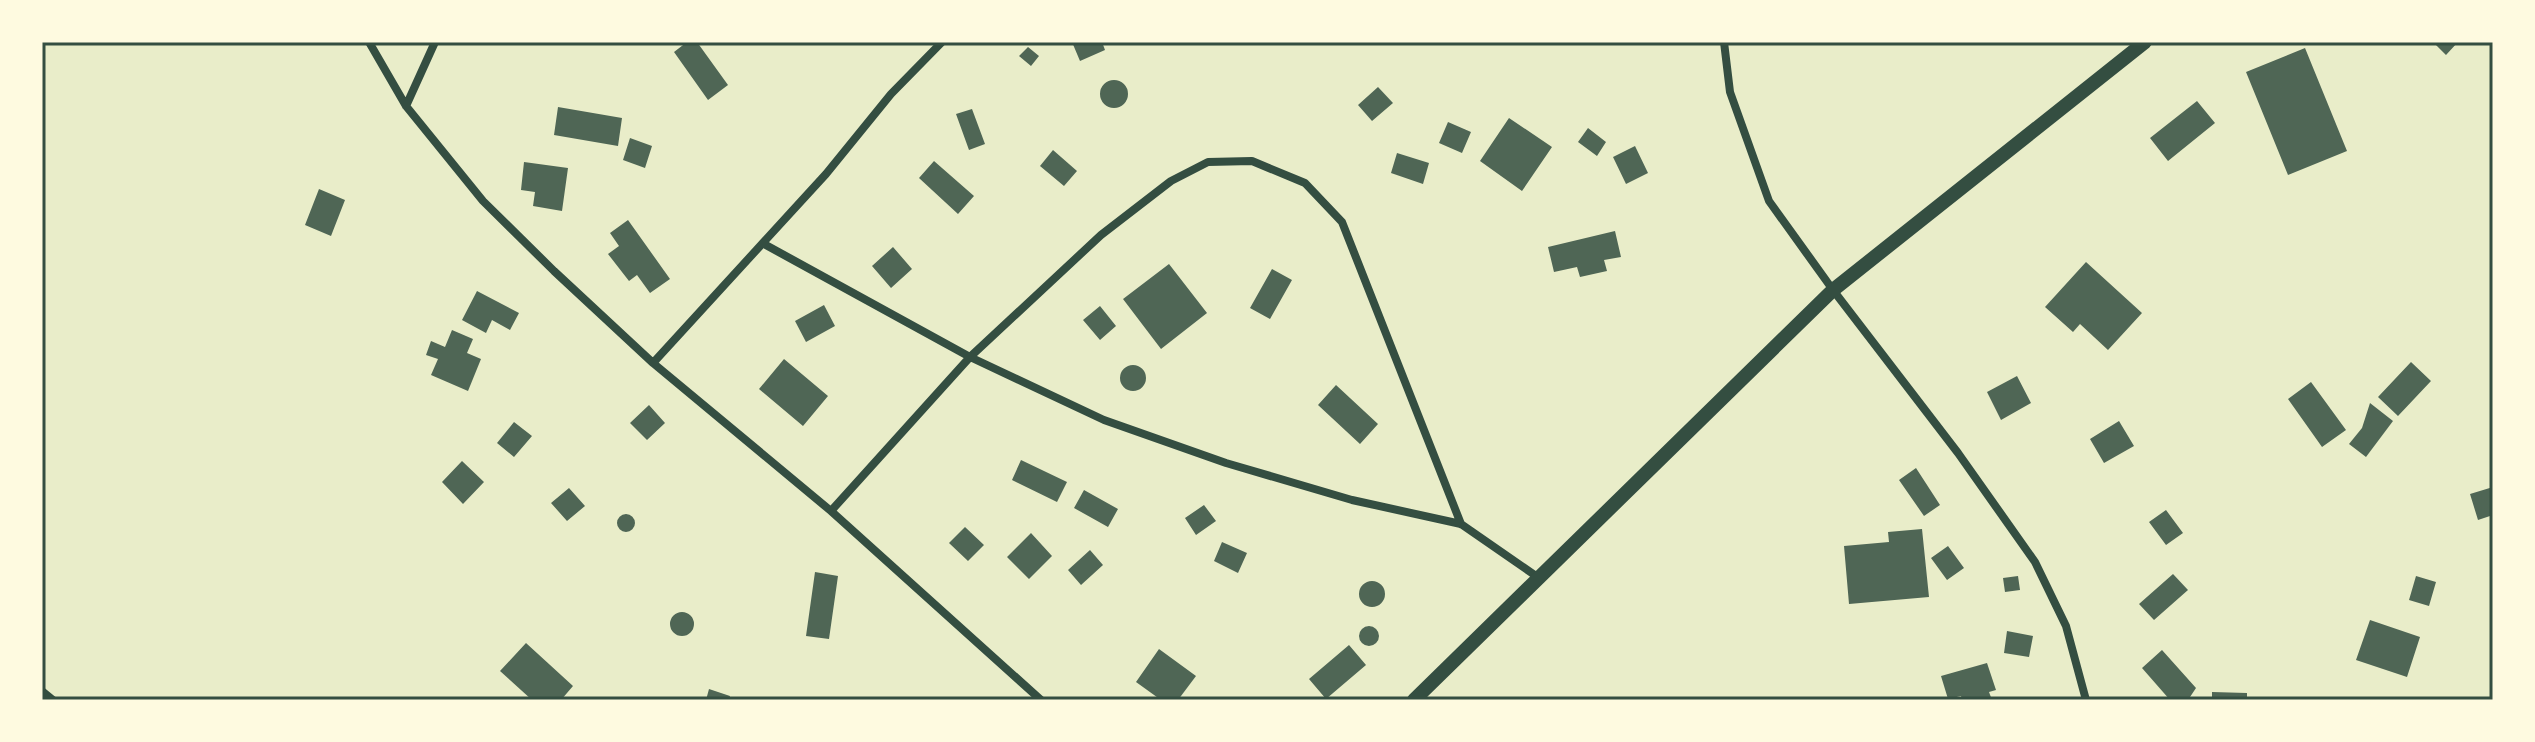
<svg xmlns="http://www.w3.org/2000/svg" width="2535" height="742" viewBox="0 0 2535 742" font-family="Figtree,sans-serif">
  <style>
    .building { fill: #4f6655 }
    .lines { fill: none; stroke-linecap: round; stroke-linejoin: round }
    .minor { stroke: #344e41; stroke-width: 8 }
    .tertiary { stroke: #344e41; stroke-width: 14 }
    .neatline { fill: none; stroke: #344e41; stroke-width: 3 }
  </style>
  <rect width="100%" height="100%" fill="#e9edc9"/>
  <path class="building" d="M687,42H697L728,85L708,100L674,52Z
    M1072,42H1102L1105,50L1080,61Z
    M2433,42H2458L2446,55Z
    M1028,47L1039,56L1031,66L1019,56Z
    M2305,48L2347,151L2288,175L2246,72Z
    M1100 94a14 14 0 1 1 28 0a14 14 0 1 1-28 0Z
    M1378,87L1393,103L1372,121L1358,105Z
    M2197,101L2215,123L2168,161L2150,138Z
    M558,107L622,118L618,146L554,135Z
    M972,109L985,144L969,150L956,114Z
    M1509,118L1552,147L1522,191L1480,161Z
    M1448,122L1471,132L1462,153L1439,143Z
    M1588,128L1606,142L1597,156L1578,142Z
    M630,138L652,146L645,168L623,160Z
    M1635,146L1648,173L1626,184L1613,157Z
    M1053,150L1077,171L1064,186L1040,166Z
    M1397,153L1429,163L1423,184L1391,173Z
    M934,161L974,196L958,214L919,178Z
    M524,162L568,168L562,211L533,206L535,192L521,190Z
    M319,189L345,200L331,236L305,225Z
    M628,220L670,279L650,293L637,275L629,281L608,254L619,246L610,233Z
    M1615,231L1621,257L1604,260L1607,271L1580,277L1577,267L1554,272L1548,247Z
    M893,247L912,269L891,288L872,266Z
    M2086,262L2142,313L2108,350L2080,324L2073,332L2045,307Z
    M1169,264L1207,313L1161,349L1123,299Z
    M1272,269L1292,280L1270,319L1250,308Z
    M477,291L519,313L510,330L492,320L486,333L462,320Z
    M824,305L835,326L806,342L795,321Z
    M1100,306L1116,326L1100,340L1083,320Z
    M452,330L473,339L467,353L481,359L468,391L431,375L438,359L426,355L431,341L445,347Z
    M784,359L828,396L803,426L759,389Z
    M2411,362L2431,381L2398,416L2378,397Z
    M1120 378a13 13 0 1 1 26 0a13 13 0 1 1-26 0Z
    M2017,376L2031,403L2001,420L1987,392Z
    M2311,382L2346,430L2322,447L2288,399Z
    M1336,385L1378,424L1360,444L1318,405Z
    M2370,403L2393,421L2366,457L2349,444L2362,428Z
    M649,405L665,423L647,440L630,423Z
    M2119,421L2134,446L2104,463L2090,439Z
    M514,422L532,436L514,457L497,443Z
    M1021,460L1067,482L1057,502L1012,480Z
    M462,461L484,482L463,504L442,482Z
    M1916,468L1940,505L1924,516L1899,480Z
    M2493,487V515L2478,520L2470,494Z
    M569,488L585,506L567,521L551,503Z
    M1084,490L1118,509L1108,527L1074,508Z
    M1204,505L1216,521L1196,535L1185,518Z
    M2166,510L2183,533L2166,545L2149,522Z
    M617 523a9 9 0 1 1 18 0a9 9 0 1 1-18 0Z
    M965,527L984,545L968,561L949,543Z
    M1922,529L1929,597L1849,604L1844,546L1889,542L1888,532Z
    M1031,533L1052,556L1029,579L1007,557Z
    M1222,542L1247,553L1238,573L1214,561Z
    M1948,546L1964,568L1947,580L1931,558Z
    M1090,550L1103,565L1081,585L1068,570Z
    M815,572L838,576L829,639L806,636Z
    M2173,574L2188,590L2154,620L2139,604Z
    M2018,576L2020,590L2005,592L2003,578Z
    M2416,576L2436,582L2429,606L2409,600Z
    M1359 594a13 13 0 1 1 26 0a13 13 0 1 1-26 0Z
    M670 624a12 12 0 1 1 24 0a12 12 0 1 1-24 0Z
    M2370,620L2420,637L2407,677L2356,660Z
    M1359 636a10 10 0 1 1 20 0a10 10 0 1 1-20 0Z
    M2007,631L2033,636L2029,657L2004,653Z
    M526,643L573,686L561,700H532L500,671Z
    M1349,645L1366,665L1326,699L1309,679Z
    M1159,649L1196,676L1178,700H1161L1136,682Z
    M2162,650L2196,688L2188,700H2170L2142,668Z
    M1987,663L1996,690L1989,692L1992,700H1962L1961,696L1948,699L1941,676Z
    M709,689L730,696L729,700H706Z
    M2212,692L2247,693V700H2212Z"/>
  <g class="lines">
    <path class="minor" d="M369,42L406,106L483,201L554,271L653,363L831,511L1041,700
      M1724,42L1730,92L1769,201L1833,290L1958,453L2035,562L2066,626L2086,700
      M406,106L435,42
      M764,244L970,357L1104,420L1226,463L1352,500L1461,524L1539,578
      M653,363L826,174L891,94L942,42
      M831,511L970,357L1101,235L1171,181L1208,162L1252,161L1305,183L1342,222L1461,524
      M42,691L53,700"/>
    <path class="tertiary" d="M1414,700L1833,290L2145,42"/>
  </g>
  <rect width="2535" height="742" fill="none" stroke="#fefae0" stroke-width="88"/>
  <rect x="44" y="44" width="2447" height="654" class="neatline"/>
</svg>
